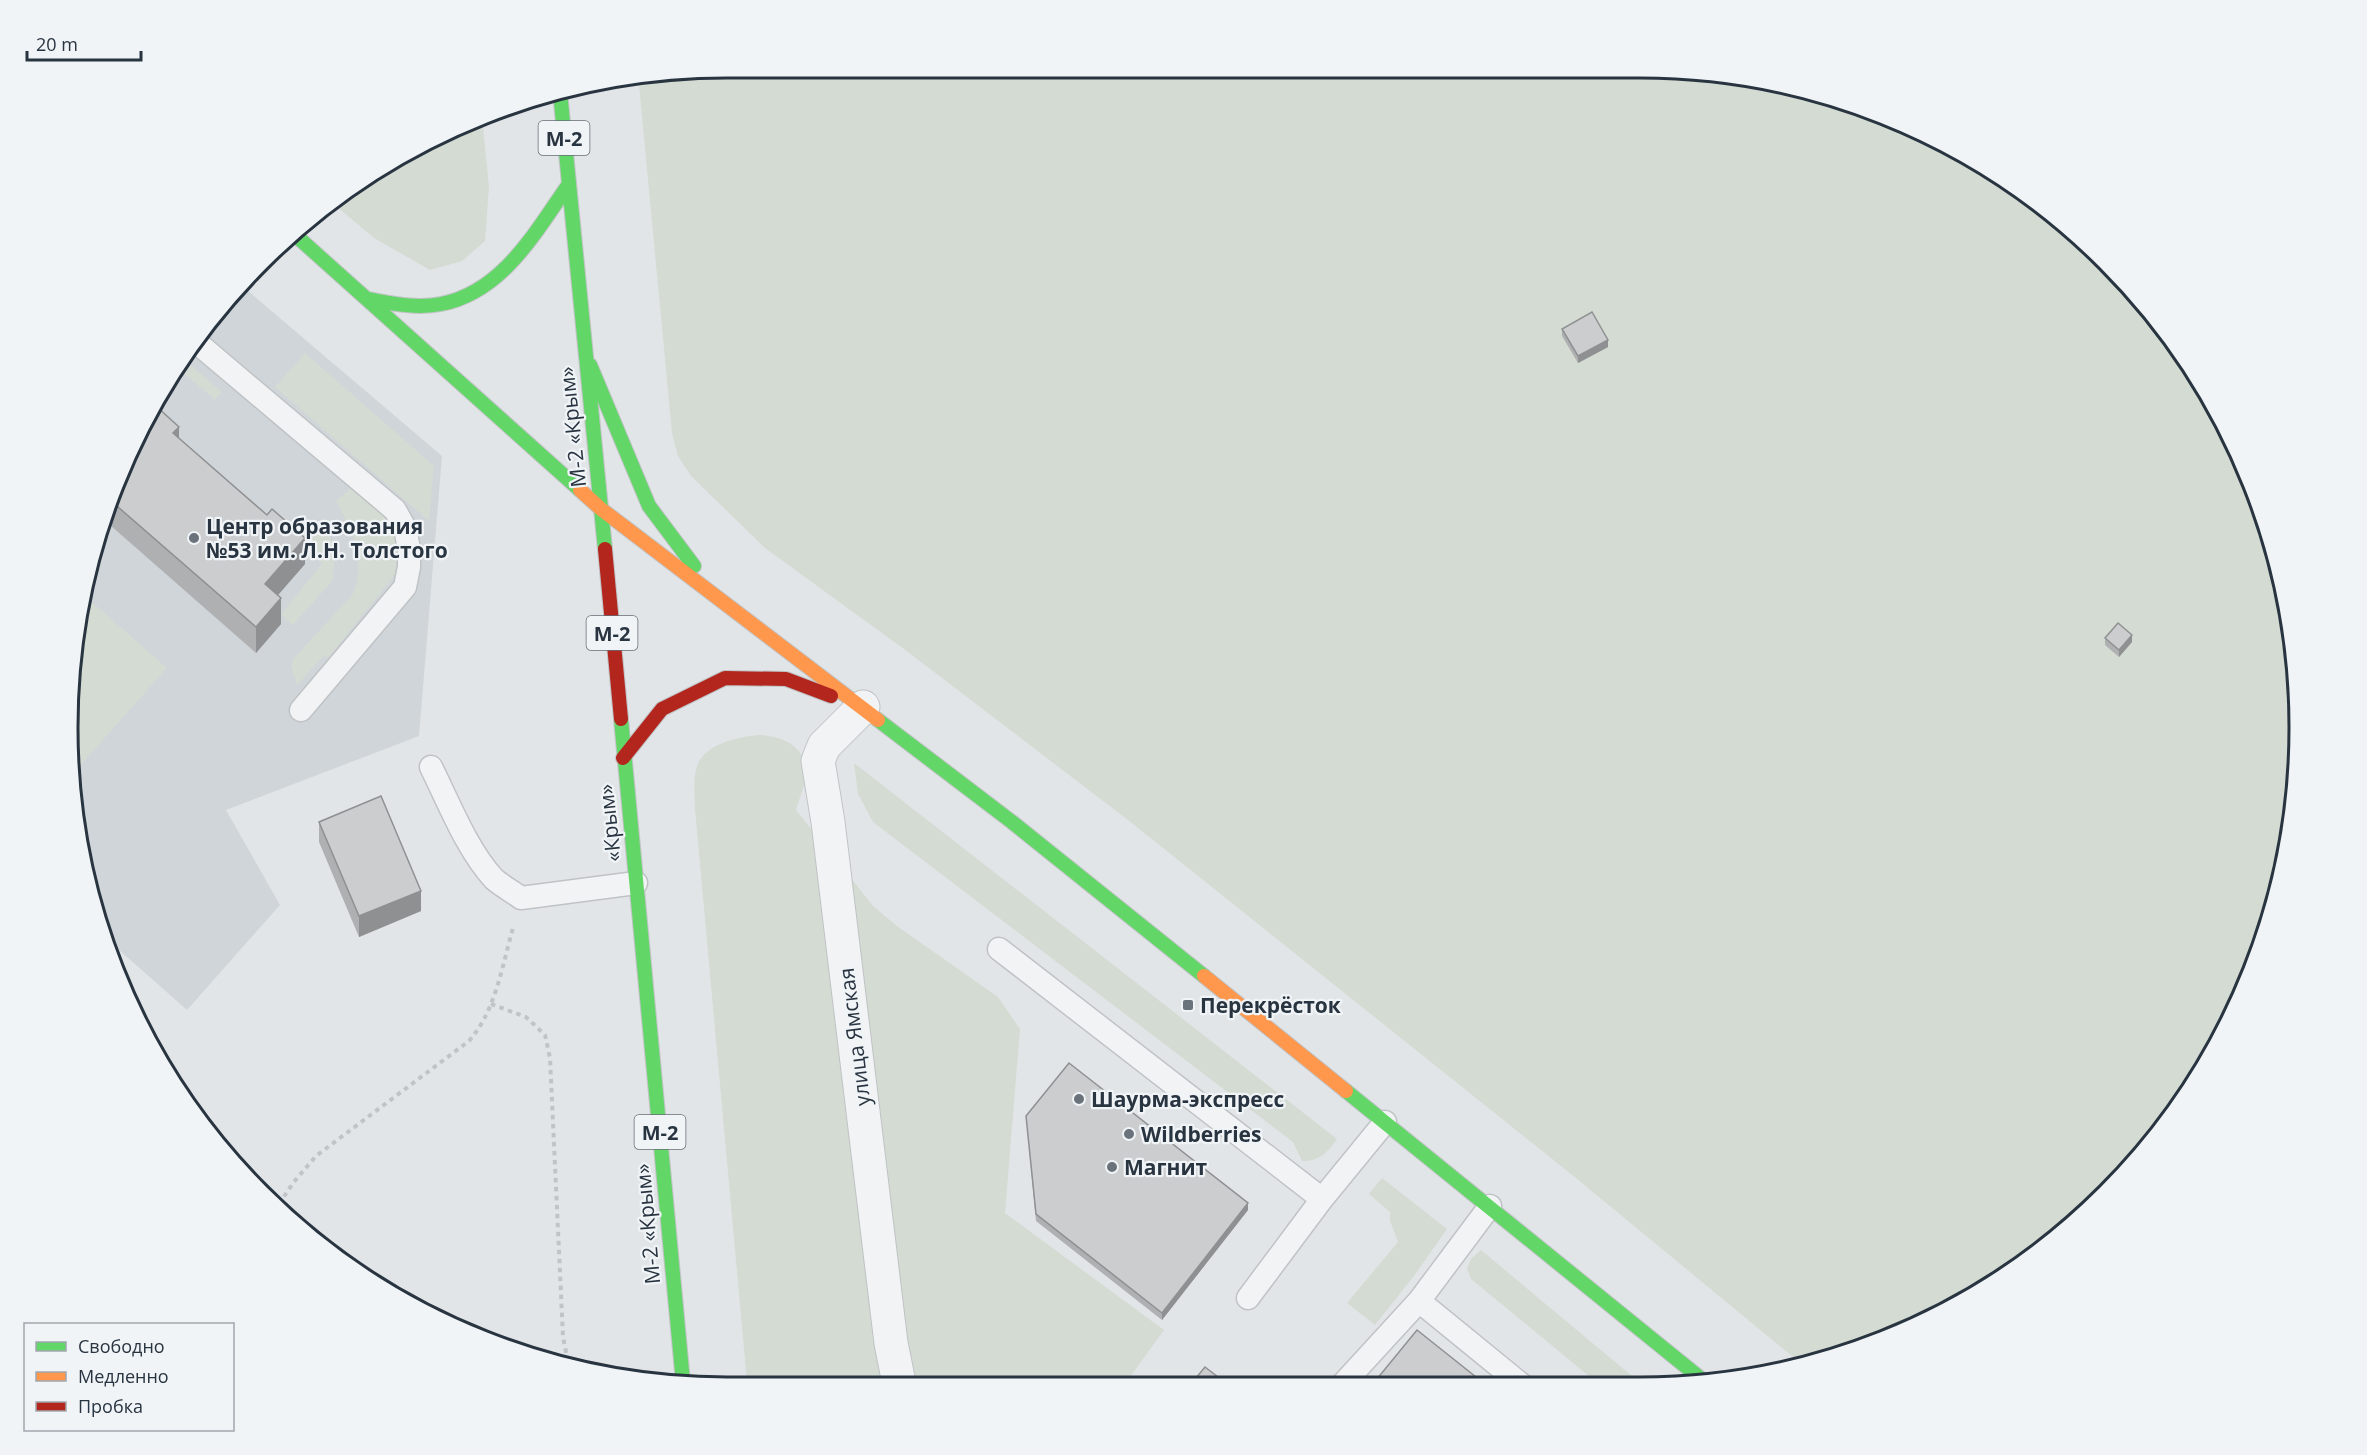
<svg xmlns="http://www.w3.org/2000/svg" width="2367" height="1455" viewBox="0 0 2367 1455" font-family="'Open Sans',sans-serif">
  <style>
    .built { fill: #d0d5da }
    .green { fill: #d4dbd3 }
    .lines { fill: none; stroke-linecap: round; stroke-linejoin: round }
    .lane-casing { stroke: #c0c3c5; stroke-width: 25 }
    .street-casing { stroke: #c0c3c5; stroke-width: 35 }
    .fast-casing { stroke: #c0c3c5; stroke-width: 16 }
    .slow-casing { stroke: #c0c3c5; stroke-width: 16 }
    .jam-casing { stroke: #c0c3c5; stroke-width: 16 }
    .path { stroke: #c1c4c7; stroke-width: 4; stroke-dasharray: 4.5 4.5; stroke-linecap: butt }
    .lane { stroke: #f1f3f4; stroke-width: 22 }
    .street { stroke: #f1f3f4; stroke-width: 33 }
    .fast { stroke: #63d668; stroke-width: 14 }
    .slow { stroke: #ff974d; stroke-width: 14 }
    .jam { stroke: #b3261e; stroke-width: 14 }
    .wall { fill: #afb0b2 }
    .shaded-wall { fill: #8e9091 }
    .building { fill: #cbcdcf; stroke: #8e9091; stroke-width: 1.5 }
    .poi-dot { fill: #6a727b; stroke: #f0f4f7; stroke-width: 2 }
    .labels { text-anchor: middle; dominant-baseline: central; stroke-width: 4.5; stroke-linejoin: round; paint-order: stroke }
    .shield { fill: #f0f4f7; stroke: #656e78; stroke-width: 1.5 }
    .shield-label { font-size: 20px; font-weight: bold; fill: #293441 }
    .street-label { font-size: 21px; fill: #293441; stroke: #f0f4f7 }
    .poi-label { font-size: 21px; font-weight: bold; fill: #293441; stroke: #f0f4f7; text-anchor: start }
    .rim { fill: none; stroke: #293441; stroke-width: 3 }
  </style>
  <rect width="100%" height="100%" fill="#e2e5e7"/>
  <path class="built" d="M241,285L442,456L419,736L226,810L280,905L187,1010L101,934L73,814L68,727L73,641L102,516L179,361Z"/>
  <path class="green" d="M1725,73L1892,118L2041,204L2135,292L2211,397L2264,515L2294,641L2298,770L2277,898L2232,1019L2163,1129L2075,1223L1969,1299L1804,1366L1571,1174L1128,820L908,652L765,548L691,476L678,456L672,433L638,74Z
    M482,116L489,187L485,241L462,261L430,270L374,238L330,201L435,136Z
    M305,353L434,466L429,521L275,387Z
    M181,357L222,392L215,400L176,367Z
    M352,487C386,517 399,522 398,571L328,658L324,656L297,685L291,666L293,659L353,594C366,556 353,534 336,501Z
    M313,522C336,526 336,563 332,581L293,625L281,614L322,564L301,540L304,528Z
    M84,595L167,668L71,776L68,727L73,641Z
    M759,735C782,736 806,746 806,772C806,784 799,799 796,810L874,907L897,926L998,997L1020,1029L1005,1213L1164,1330L1125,1384L747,1382L695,809C695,797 693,782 696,770C701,744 738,737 759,735Z
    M854,763L1337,1139C1327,1153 1320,1161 1302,1161L1293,1142L873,822L858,794Z
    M1382,1178L1447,1229L1414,1276L1375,1325L1347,1303L1398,1242L1390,1221V1212L1369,1194Z
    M1481,1250L1644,1386H1601L1471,1279L1467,1269L1471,1259Z"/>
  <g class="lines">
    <defs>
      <path id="lane" d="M195,341L395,510L405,528L409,549V567L405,587L301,710
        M431,767C449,803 467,850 494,879C502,886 513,892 521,898L636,883
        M999,949L1322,1199L1385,1122
        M1248,1298L1322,1199
        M1419,1301L1522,1385
        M1342,1385L1419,1301L1490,1206"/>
      <path id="street" d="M863,707L824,746L818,761L828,822L891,1343L899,1383"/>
      <path id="fast" d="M560,92L605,549
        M293,233L580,490
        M367,299C391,303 416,309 441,304C503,292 536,231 569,184
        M590,365L649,506L694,566
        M621,719L683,1382
        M878,720L1012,822L1204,976
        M1346,1091L1705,1382"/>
      <path id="slow" d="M580,490L601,509L878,720
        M1204,976L1346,1091"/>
      <path id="jam" d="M605,549L621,719
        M623,758L662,709L725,678L786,679L831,696"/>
    </defs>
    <use href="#lane" class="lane-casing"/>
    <use href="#street" class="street-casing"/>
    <use href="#fast" class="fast-casing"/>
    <use href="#slow" class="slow-casing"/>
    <use href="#jam" class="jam-casing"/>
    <path class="path" d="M491,1004L526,1017L545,1035L550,1058L563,1337L568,1362
      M279,1204L293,1183L316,1156L469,1041C496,1010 502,966 513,928"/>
    <use href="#lane" class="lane"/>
    <use href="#street" class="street"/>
    <use href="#fast" class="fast"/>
    <use href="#slow" class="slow"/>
    <use href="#jam" class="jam"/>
  </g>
  <path class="wall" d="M1562,329L1608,347L1578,363L1562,336Z
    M156,406L179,439L305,564L278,595L281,624L256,653L102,518Z
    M2105,638L2132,642L2119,657L2105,645Z
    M319,822L421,911L359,937L319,842Z
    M1026,1116L1248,1210L1162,1320L1036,1221Z"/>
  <path class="shaded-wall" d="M1608,340V347L1578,363V356Z
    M179,427V452L173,433Z
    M305,538V564L265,610V584Z
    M281,598V624L256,653V627Z
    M2132,635V642L2119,657V650Z
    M421,891V911L359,937V916Z
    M1248,1203V1210L1162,1320V1313Z"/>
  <path class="building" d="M1592,312L1608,340L1578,356L1562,329Z
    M156,406L179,427L173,433L267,515L272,509L305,538L265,584L281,598L256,627L110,500Z
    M2118,623L2132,635L2119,650L2105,638Z
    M381,796L421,891L359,916L319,822Z
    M1069,1063L1248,1203L1162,1313L1036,1214L1026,1116Z
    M1417,1330L1486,1385H1372Z
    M1205,1367L1227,1384H1191Z"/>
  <g class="poi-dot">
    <circle cx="194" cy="538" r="6"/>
    <rect x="1182" y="999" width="12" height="12" rx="3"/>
    <circle cx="1079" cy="1099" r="6"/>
    <circle cx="1129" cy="1134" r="6"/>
    <circle cx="1112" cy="1167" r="6"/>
  </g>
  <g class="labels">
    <g class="shield">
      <rect x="538.5" y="121" width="51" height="34" rx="4.5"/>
      <rect x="586.5" y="616" width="51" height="34" rx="4.5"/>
      <rect x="634.5" y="1115" width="51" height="34" rx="4.5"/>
    </g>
    <g class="shield-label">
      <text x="564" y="138">М-2</text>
      <text x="612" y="633">М-2</text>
      <text x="660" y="1132">М-2</text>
    </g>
    <g class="street-label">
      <text transform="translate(572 427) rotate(-96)">М-2 «Крым»</text>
      <text transform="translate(609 823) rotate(-96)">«Крым»</text>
      <text transform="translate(854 1037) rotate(-97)">улица Ямская</text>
      <text transform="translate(647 1224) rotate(-95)">М-2 «Крым»</text>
    </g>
    <g class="poi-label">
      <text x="206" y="526">Центр образования<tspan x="206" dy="24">№53 им. Л.Н. Толстого</tspan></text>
      <text x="1200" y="1005">Перекрёсток</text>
      <text x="1091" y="1099">Шаурма-экспресс</text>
      <text x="1141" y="1134">Wildberries</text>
      <text x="1124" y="1167">Магнит</text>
    </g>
  </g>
  <path d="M0 0H2367V1455H0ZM727 78H1640A649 649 0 0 1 2289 727V728A649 649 0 0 1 1640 1377H727A649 649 0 0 1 78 728V727A649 649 0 0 1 727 78Z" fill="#f0f4f7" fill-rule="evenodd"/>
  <path class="rim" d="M727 78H1640A649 649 0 0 1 2289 727V728A649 649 0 0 1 1640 1377H727A649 649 0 0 1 78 728V727A649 649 0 0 1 727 78Z"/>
  <rect x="24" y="1323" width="210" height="108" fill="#f0f4f7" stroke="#a0a7ae" stroke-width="1.5"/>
  <rect x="36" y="1342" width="30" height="9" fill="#63d668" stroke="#a0a7ae" stroke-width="1.5"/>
  <text x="78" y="1353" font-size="18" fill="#293441">Свободно</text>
  <rect x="36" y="1372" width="30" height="9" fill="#ff974d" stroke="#a0a7ae" stroke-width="1.5"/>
  <text x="78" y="1383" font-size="18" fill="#293441">Медленно</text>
  <rect x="36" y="1402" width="30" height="9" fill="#b3261e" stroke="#a0a7ae" stroke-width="1.5"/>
  <text x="78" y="1413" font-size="18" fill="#293441">Пробка</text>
  <path d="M27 51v9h114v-9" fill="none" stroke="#293441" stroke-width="3"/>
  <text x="36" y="51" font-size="18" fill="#293441" stroke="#f0f4f7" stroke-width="4.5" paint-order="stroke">20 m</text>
</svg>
